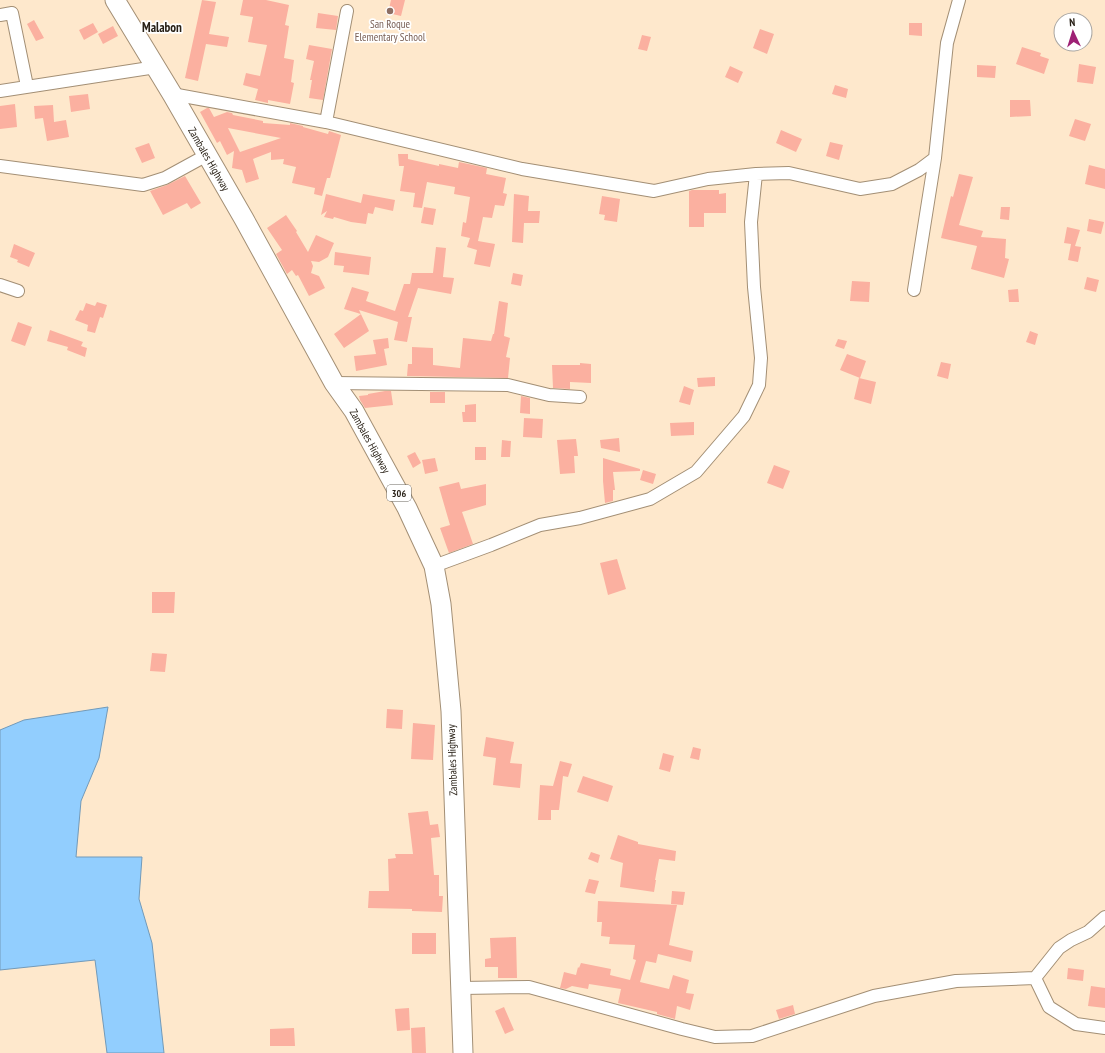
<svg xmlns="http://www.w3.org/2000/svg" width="1105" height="1053" viewBox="0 0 1105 1053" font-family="'PT Sans Narrow',sans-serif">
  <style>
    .water { fill: #92cefe; stroke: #729ab9 }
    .building { fill: #fbb0a0; fill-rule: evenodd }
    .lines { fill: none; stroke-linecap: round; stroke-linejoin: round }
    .street-casing { stroke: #a38f75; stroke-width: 14 }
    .primary-casing { stroke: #a38f75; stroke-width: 21 }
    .street { stroke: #fff; stroke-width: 12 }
    .primary { stroke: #fff; stroke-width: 19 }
    .education-dot { fill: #8d6e63; stroke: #fff; stroke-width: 1.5 }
    .labels { text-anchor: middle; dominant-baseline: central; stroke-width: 3.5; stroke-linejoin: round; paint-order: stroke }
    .shield { fill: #fff; stroke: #69645d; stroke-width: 1 }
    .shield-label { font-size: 10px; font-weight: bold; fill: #292117 }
    .education-label { font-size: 11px; fill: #785e54; stroke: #fff }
    .street-label { font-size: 11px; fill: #292117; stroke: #fff }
    .quarter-label { font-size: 13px; font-weight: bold; fill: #292117; stroke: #fff }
  </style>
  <rect width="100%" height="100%" fill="#fee8cc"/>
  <path class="water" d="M108,707L99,758L81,801L76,857H142L139,899L152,943L164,1053H107L95,960L0,970V730L24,720Z"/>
  <path class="building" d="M202,0L216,2L209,34L229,37L227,47L206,44L198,81L185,78Z
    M243,0H266L289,5L285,25L289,26L284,58L294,60L291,82L294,83L290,104L268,100V103L255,100L258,89L243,85L246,73L260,76L267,45L248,42L253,17L240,15Z
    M391,0H405L401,16L388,13Z
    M318,13L338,16L336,30L316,28Z
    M34,20L44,38L36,41L27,24Z
    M93,23L98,32L84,40L79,30Z
    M909,23H922V36L909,35Z
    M113,26L118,36L103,44L98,34Z
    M760,29L774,34L767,54L753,48Z
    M642,35L651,37L647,51L638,49Z
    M309,45L332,49L323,100L309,98L312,80H310L314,61L306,59Z
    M1022,47L1041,53L1040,56L1049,59L1044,74L1016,64Z
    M1079,64L1096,67L1093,84L1077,82Z
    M977,65L996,66L995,78L977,77Z
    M730,66L743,72L738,83L725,77Z
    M835,85L848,89L846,98L832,94Z
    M88,94L90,109L71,112L69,96Z
    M1010,100H1030L1031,116L1010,117Z
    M15,104L17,127L0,129V106Z
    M53,105L54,122L66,120L69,137L47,141L43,118L35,119L34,106Z
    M207,108H209L214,117L227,112L232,113L233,115L263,121V123L290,125V123L303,126V127L328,134L329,131L341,135L330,178H327L322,196L314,194L315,188L292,183L296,167L283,164L284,159L271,160V152L253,159L259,179L246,183L242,170L232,168L234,151L227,155L220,141L217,143L200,112ZM228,128L281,138L240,152Z
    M1075,119L1091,124L1085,141L1069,136Z
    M781,130L802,139L796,152L776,143Z
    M830,142L843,145L839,160L826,156Z
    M149,143L155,158L142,163L135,148Z
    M398,154H408V159L439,166V164L458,168L459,162L487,168L486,174L506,178L503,193L507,194L504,206L495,205L492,218L483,217L478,241L495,244L490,267L474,264L477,250L467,247L470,238L461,236L463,222L466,223L470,197L454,194L455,187L427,182L422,208L413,207L415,193L400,191L404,166H399Z
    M1089,165L1105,169V189L1085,184Z
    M959,174L973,177L959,225L983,231L981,237L1006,239L1005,258L1009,259L1004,278L971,269L977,246L941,238L951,196L953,197Z
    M185,176L201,203L191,209L187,203L163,215L150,191L167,185Z
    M692,190H719V194L726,193V213H704V227H689V191Z
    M326,194L361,203L363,194L395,200L393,211L375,207L373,214L368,213L366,224L351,222L334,217L333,219L324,217L327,211L321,215Z
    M514,194L529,196L528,211H540L539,223H524L523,243L512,242Z
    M602,196L620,199L617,222L604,220L605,215L599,214Z
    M424,207L436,209L433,225L421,223Z
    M1001,207H1010L1009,220L1000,219Z
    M286,215L297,231L296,232L308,252L316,235L334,243L328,257L319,262L311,261L313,266L311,273L319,276L325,288L309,296L298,275L296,276L292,270L287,274L276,254L282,250L267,228Z
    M1089,219L1104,222L1101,234L1087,231Z
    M1067,227L1080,230L1075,246L1081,247L1078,262L1068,260L1071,244L1064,243Z
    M14,244L35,253L29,267L17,262L18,260L10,257Z
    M436,247L446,248L443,277L454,278L451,294L418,288L408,317H412L407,342L394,340L398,322L359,310L369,331L344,348L334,334L361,314L344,309L352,287L369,292L366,301L395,311L404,284H410L412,273H433Z
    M335,252L371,257L369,275L343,272L344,266L334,265Z
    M513,273L523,275L521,286L511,284Z
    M1087,277L1099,280L1096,292L1084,289Z
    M852,281L870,282L869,302L850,301Z
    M1018,289L1019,302H1009L1008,290Z
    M499,301L508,303L504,336L510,338L506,357L510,358L508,378L407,376L408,364H412V347L433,348V365L460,368L463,338L491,341L493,334H494Z
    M97,302L107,305L103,318L100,317L95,333L87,331L88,325L75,320L80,310L83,311L86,303L95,306Z
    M18,322L32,327L25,346L11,341Z
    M50,330L83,342L81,346L87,348L85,357L67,350L68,347L47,341Z
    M1030,331L1038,334L1035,345L1026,342Z
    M388,338L389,348L384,349L387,365L356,371L354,356L376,354L373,340Z
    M838,339L847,341L844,349L835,346Z
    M847,354L866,361L860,378L840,370Z
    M941,362L951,364L948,379L937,376Z
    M580,363L591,364V383L570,382V389L553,388L552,365H580Z
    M715,377V386L698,387L697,378Z
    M859,378L876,382L871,404L854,399Z
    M684,386L694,390L690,405L679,402Z
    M385,391H391L393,405L365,408L360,400L359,396L368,395V394Z
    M430,392H445V403H430Z
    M521,396L530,398V414L520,413Z
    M476,404V422H463L462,412H465V405Z
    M524,418L543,419L542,438L523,437Z
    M694,422V435L671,436L670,423Z
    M619,438L620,452L601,448L600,440Z
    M576,439L578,456H574L575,473L560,474L557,440Z
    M502,440L511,441L510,457H501Z
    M475,447H486V460H475Z
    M415,452L421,463L413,468L407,456Z
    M435,458L438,471L425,474L422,460Z
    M603,458L640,469V471L613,472L615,490H613V501L605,503L603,481Z
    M774,465L790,471L783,489L767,483Z
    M643,470L656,474L653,484L640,480Z
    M459,482L461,489L486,484V505L462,512L473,544L449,553L440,528L450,525L439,487Z
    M617,559L626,589L608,595L600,563Z
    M152,592H175L174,613H152Z
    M152,653L167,654L165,672L150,671Z
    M387,709L403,710L402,729L386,728Z
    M413,723L435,725L433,760L411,759Z
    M486,737L514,742L510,763L522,764L520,788L493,785L496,758L483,756Z
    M693,747L701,749L699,760L690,758Z
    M663,753L674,756L670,772L659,769Z
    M560,761L572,764L568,777L563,776L559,810H551V820H538L540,785L553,786Z
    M583,776L613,786L608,802L577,792Z
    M428,811L430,825L438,824L440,837L431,838L434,875H439V896H443L442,912L412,911V909L368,908L369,891H389L388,859L396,858L395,854H413L408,813Z
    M618,835L638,842V844L676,851L675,861L659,859L655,880H656L654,892L620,887L623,863L610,859Z
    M591,852L600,855L598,863L588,859Z
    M589,879L599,881L595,894L585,892Z
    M672,891L685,892L683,905L671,904Z
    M598,901L677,905L669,945L693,951L691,962L658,954L656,963L646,961L640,982L669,989L673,975L689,980L686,993L694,994L690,1010L677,1006L675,1019L657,1014V1012L618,1003L621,989L589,984L588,989L572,986L566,989L560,988L564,972L576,975L578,967L579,968L581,963L611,969L610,975L630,980L636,960L633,959L635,945L609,944L610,937L601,936L602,922H597Z
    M412,933H436V954H412Z
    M516,937L517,978H498V967H485V959L491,958L490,938Z
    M1068,968L1084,970L1083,981L1067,979Z
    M1091,986L1105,988V1008L1088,1006Z
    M793,1005L795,1014L779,1019L776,1010Z
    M504,1007L514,1030L505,1034L495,1011Z
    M409,1008L410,1030L397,1031L395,1009Z
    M425,1027L426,1053H412L411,1028Z
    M294,1028L295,1046H270V1029Z"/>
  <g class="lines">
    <defs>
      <path id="street" d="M0,15L12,13L27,86
        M0,91L156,67
        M172,94L326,122L522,169L654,191L708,179L756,174L789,173L860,189L892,184L919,170L935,158L947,43L959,0
        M326,122L347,11
        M0,166L143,185L165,178L207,155
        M0,285L18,291
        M914,290L935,158
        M334,383L508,385L549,395L580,397
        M434,566L491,545L540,525L580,518L650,499L696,472L744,416L759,385L761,358L754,287L751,222L756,174
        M1035,978L1059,948L1071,940L1088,932L1105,917
        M461,988L529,987L682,1029L715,1037L752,1036L874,996L956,981L1035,978L1049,1007L1076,1024L1105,1028"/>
      <path id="primary" d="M115,0L172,94L244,219L334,383L354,411L407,508L434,566L441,604L451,711L463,1053"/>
    </defs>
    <use href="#street" class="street-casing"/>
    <use href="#primary" class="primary-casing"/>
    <use href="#street" class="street"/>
    <use href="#primary" class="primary"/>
  </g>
  <circle class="education-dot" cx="390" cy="11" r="4"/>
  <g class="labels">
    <rect class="shield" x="387" y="485" width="24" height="16" rx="3"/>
    <g class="shield-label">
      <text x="399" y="493">306</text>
    </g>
    <g class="education-label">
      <text x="390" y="24">San Roque<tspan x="390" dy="13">Elementary School</tspan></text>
    </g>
    <g class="street-label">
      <text transform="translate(209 159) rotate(60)">Zambales Highway</text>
      <text transform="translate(370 441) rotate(61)">Zambales Highway</text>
      <text transform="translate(452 760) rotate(-92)">Zambales Highway</text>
    </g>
    <g class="quarter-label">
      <text x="162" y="27">Malabon</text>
    </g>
  </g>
  <g transform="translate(1073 32) rotate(356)"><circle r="19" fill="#ffffff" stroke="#a9a6a2"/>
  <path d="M0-3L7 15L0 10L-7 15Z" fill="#9e2175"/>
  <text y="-6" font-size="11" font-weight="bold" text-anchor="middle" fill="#292117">N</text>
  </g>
</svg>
